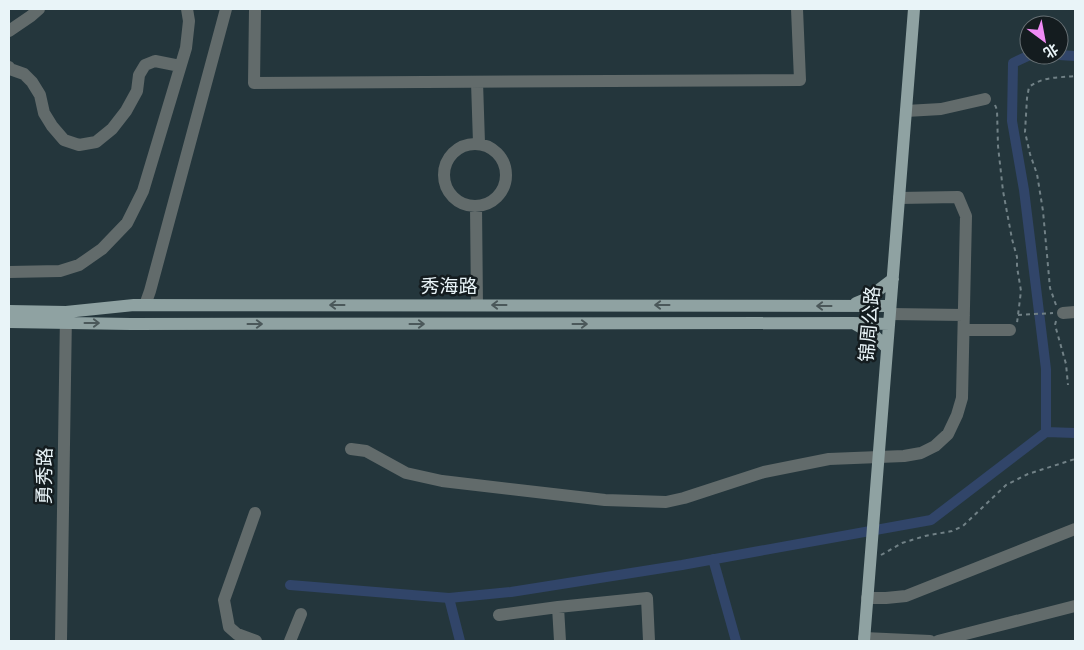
<svg xmlns="http://www.w3.org/2000/svg" width="1084" height="650" viewBox="0 0 1084 650" font-family="Karla,'Noto Sans SC',sans-serif">
  <style>
    .lines { fill: none; stroke-linecap: round; stroke-linejoin: round }
    .canal { stroke: #314569; stroke-width: 10 }
    .path { stroke: #718186; stroke-width: 2; stroke-dasharray: 4 4; stroke-linecap: butt }
    .minor { stroke: #626b6b; stroke-width: 12 }
    .major { stroke: #8fa2a2; stroke-width: 12 }
    .oneway { stroke: #4b585a }
    .labels { text-anchor: middle; dominant-baseline: central; stroke-width: 5; stroke-linejoin: round; paint-order: stroke }
    .street-label { font-size: 19px; fill: #e9f4f8; stroke: #141c1f }
  </style>
  <rect width="100%" height="100%" fill="#24363c"/>
  <g class="lines">
    <path class="canal" d="M1030,55L1013,63L1012,121L1024,190L1046,369V432
      M1059,55L1075,56
      M713,559L736,641
      M290,585L449,598L511,592L682,565L931,520L1046,432L1075,433
      M449,598L460,641"/>
    <path class="path" d="M995,105L997,110L998,146L1003,191L1012,239L1017,257V267L1021,291L1017,323
      M1056,305L1050,288L1043,211L1037,174L1030,154L1025,132L1027,98L1029,87C1044,76 1058,78 1075,76
      M1018,315L1053,313
      M1056,321L1055,325L1066,364L1068,385
      M881,555L902,543L925,536L952,531L963,526L1006,485L1028,474L1075,459"/>
    <path class="minor" d="M255,9L254,83L800,80L797,9
      M9,31L31,16L39,9
      M9,67L10,69L24,74L32,82L40,95L44,113L52,126L64,140L79,145L96,142L112,129L126,111L137,91L139,75L145,65L155,61L180,66
      M477,82L479,143
      M906,111L941,109L985,99
      M444 175a31 31 0 1 1 62 0a31 31 0 1 1-62 0Z
      M476,206L477,305
      M9,272L60,271L79,265L102,249L127,223L143,191L186,48L189,21L187,9
      M145,305L150,291L226,9
      M1063,313L1075,312
      M890,314L964,315
      M964,330H1010
      M351,449L366,451L406,473L442,481L605,500L666,502L684,498L764,472L829,459L904,456L921,453L935,446L948,434L957,415L962,398L966,216L958,197L899,198
      M255,513L224,600L229,627L237,634L256,641
      M867,598H886L906,596L1075,529
      M558,607L560,641
      M499,615L558,607L647,598L649,641
      M864,638L930,641
      M61,641L66,314
      M290,641L301,614
      M938,641L1075,606"/>
    <path class="major" d="M856,303L868,298L893,279
      M9,311L66,312L134,305L890,306
      M9,322L131,324L853,323L889,324
      M855,324L874,335L887,348
      M864,641L914,9"/>
  </g>
  <defs><path id="oneway-shaft" d="M-6 0H5M1.5-3L5.5 0L1.5 3" fill="none" stroke-width="1.6" stroke-linecap="round" stroke-linejoin="round" transform="scale(1.25)"/></defs>
  <g class="oneway">
    <use href="#oneway-shaft" transform="translate(337 305) rotate(180)"/>
    <use href="#oneway-shaft" transform="translate(499 305) rotate(180)"/>
    <use href="#oneway-shaft" transform="translate(662 305) rotate(-180)"/>
    <use href="#oneway-shaft" transform="translate(824 306) rotate(-180)"/>
    <use href="#oneway-shaft" transform="translate(92 323)"/>
    <use href="#oneway-shaft" transform="translate(255 324)"/>
    <use href="#oneway-shaft" transform="translate(417 324)"/>
    <use href="#oneway-shaft" transform="translate(580 324)"/>
  </g>
  <g class="labels">
    <g class="street-label">
      <text x="449" y="287">秀海路</text>
      <text transform="translate(870 324) rotate(-85)">锦周公路</text>
      <text transform="translate(45 476) rotate(-89)">勇秀路</text>
    </g>
  </g>
  <rect width="1084" height="650" fill="none" stroke="#e9f4f8" stroke-width="20"/>
  <g transform="translate(1044 40) rotate(148)"><circle r="24" fill="#141c1f" stroke="#697276"/>
  <path d="M0-4L9 19L0 12L-9 19Z" fill="#f08bf5"/>
  <text y="-8" font-size="14" font-weight="bold" text-anchor="middle" fill="#e9f4f8">北</text>
  </g>
</svg>
